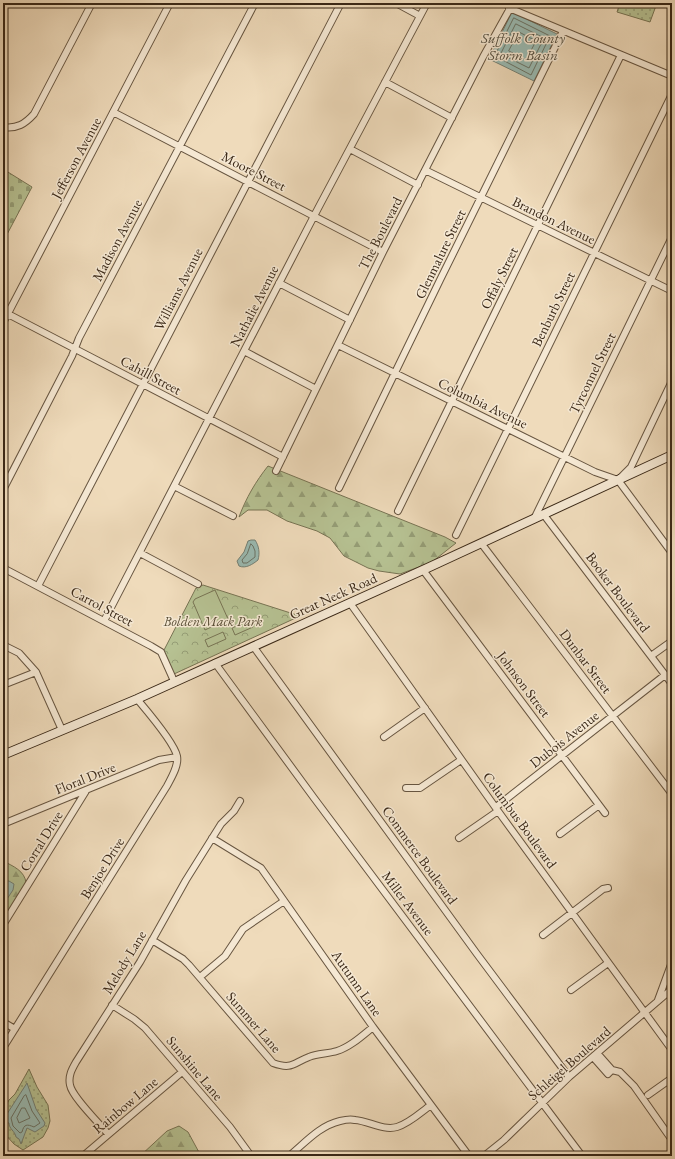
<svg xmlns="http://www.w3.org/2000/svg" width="675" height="1159" viewBox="0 0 675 1159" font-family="'EB Garamond',serif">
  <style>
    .grass { fill: url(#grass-dots); stroke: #787454 }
    .forest { fill: url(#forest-firs); stroke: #787454 }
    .cemetery { fill: url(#cemetery-stones); stroke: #787454 }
    .park { fill: url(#park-crowns); stroke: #787454 }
    .pitch { fill: #b6c192; stroke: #787454 }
    .water { fill: #9abbb3; stroke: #748075 }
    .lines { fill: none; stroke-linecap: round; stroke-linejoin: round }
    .shore { stroke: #6a7265; stroke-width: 1 }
    .minor-casing { stroke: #675540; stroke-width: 8 }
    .secondary-casing { stroke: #3a2817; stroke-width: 10 }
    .minor { stroke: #f5e8d3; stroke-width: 6 }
    .secondary { stroke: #f5e8d3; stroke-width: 8 }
    .labels { text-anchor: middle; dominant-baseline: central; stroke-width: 3; stroke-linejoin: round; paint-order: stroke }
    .street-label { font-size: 14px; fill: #3a2817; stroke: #f5e8d3 }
    .park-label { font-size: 14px; font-style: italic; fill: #594e36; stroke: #f5e8d3 }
    .water-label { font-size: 15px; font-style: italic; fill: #524d3e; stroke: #f5e8d3 }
  </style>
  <defs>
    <pattern id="grass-dots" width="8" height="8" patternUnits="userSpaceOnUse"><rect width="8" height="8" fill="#b6c192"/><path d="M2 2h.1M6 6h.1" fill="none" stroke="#959d76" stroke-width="1.8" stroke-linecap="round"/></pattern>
    <pattern id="forest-firs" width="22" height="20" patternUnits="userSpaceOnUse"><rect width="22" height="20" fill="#b6c192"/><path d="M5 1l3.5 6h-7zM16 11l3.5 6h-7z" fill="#959d76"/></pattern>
    <pattern id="cemetery-stones" width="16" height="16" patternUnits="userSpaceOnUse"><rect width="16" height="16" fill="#b6c192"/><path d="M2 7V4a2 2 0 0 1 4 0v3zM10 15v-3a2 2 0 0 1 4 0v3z" fill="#959d76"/></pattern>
    <pattern id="park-crowns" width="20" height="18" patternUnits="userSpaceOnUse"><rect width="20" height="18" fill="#b6c192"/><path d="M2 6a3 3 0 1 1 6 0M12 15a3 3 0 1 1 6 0" fill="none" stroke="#959d76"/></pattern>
  </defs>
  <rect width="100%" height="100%" fill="#efdbbb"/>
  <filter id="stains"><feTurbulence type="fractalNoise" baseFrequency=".005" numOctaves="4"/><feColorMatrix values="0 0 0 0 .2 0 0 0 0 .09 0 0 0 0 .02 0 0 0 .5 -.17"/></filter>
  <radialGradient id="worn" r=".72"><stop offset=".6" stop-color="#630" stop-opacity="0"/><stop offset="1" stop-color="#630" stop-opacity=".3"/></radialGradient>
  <path class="grass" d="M620,3H657L650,22L617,12Z
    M29,1069L37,1087L48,1105L50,1121L48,1128L43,1137L23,1150L14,1144L3,1132V1111L9,1100L15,1094Z"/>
  <path class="forest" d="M268,466L445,537L456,543L432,562L400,574L379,571L368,568L344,556L330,538L317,531L287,521L267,510H248L239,517C246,498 256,481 268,466Z
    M3,861C13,866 25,871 26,883L3,921Z
    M179,1126L188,1132L201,1156H140L167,1131Z"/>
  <path class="cemetery" d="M3,169L32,187L3,242Z"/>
  <path class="park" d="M203,585L300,616L174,674L163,652L196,588Z"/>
  <path class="pitch" d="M215,590L228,619L205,630L193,602L195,599Z
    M250,620L253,627L235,635L232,628Z
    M223,632L226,639L208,647L205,640Z"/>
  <path class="water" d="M512,12L557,34L534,81L489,59Z
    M251,540H255C259,546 260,553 258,560C253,564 246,569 239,566L237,561L244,552L248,541Z
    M3,876L6,881H9L14,884L13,890L3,905Z
    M27,1083L36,1109L45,1123L44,1126L35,1132L27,1128L21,1144L19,1139L16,1137C15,1131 9,1129 9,1123L4,1122L5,1117Z"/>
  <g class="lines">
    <path class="shore" d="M514,18L550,36L531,75L495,56Z
      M516,24L544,38L529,68L501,54Z
      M519,32L536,41L526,60L509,51Z
      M251,544L253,546L255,551V557L247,563H243L242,560L247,554Z
      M26,1095L32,1111L40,1123L34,1127C27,1124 24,1124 22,1132L20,1133L13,1126L11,1118L24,1096Z
      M22,1108H25L30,1118L19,1123L17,1118Z"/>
    <defs>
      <path id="minor" d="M396,3L420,16
        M509,8L672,76
        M385,82L452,118
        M113,112L383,252
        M3,127C17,129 25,124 34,114L92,3
        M350,149L418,185
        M425,170L672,291
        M279,283L350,320
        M8,314L283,457
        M3,323L170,3
        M338,345L595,472L618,480
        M244,351L316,389
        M276,471L383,252L483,57L513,3
        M620,478L631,467L672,381
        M618,480L672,553
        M174,486L233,516
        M339,488L440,280L563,31
        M3,490L72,356L79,338L255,3
        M398,511L621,55
        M544,515L672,684
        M534,519L672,237
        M456,535L672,94
        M481,543L672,794
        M140,553L198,584
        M3,568L151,646L161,652L174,681
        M423,570L605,813
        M38,586L341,3
        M350,603L498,811L672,1050
        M104,621L314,216L427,3
        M3,645L19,653L36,672L62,730
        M253,646L477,954L569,1077
        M651,656L672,641
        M215,663L314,798L582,1156
        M3,685L36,672
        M384,737L425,708
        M406,788H420L461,760
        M496,807L665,675
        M3,824L159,760L177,757
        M560,834L599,805
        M212,838L261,868L373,1027L469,1156
        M459,838L498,811
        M3,925L86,791
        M543,935L603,889L608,888
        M152,940L183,959L189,965L273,1063C292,1070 293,1063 309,1057C317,1053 328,1054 337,1051C350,1047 362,1036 373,1027
        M200,977L225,956L243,929L284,901
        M571,990L608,963
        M658,1000L672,962
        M112,1005L134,1019L145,1028L230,1127L251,1156
        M3,1022L15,1029
        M3,1048L167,786C171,778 179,766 177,756C174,742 147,711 137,699
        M597,1053L612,1070L620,1072L634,1086L672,1140
        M593,1057L608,1074L612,1070
        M648,1095L672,1078
        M108,1134C100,1124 72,1097 70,1085C68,1076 72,1069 76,1062L140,962L186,880L221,824L234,811L240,801
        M83,1156L182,1072
        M289,1156C305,1143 319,1126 340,1121C344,1120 351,1119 355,1120C369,1121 383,1131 397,1127C410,1123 421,1112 431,1105
        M484,1156L504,1140L569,1077L672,989"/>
      <path id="secondary" d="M3,755L137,699L423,570L672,455"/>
    </defs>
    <use href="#minor" class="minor-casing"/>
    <use href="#secondary" class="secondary-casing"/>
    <use href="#minor" class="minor"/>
    <use href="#secondary" class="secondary"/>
  </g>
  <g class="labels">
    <g class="street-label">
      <text transform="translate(76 158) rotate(-62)">Jefferson Avenue</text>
      <text transform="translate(254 171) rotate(27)">Moore Street</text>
      <text transform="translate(554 220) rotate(26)">Brandon Avenue</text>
      <text transform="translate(380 233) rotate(-63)">The Boulevard</text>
      <text transform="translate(117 240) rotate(-62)">Madison Avenue</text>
      <text transform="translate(440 254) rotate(-64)">Glenmalure Street</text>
      <text transform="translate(499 278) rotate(-64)">Offaly Street</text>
      <text transform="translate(178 289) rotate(-63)">Williams Avenue</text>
      <text transform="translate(254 306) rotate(-63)">Nathalie Avenue</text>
      <text transform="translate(553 309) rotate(-64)">Benburb Street</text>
      <text transform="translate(592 373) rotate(-64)">Tyrconnel Street</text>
      <text transform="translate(151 375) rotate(28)">Cahill Street</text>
      <text transform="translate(483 403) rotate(26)">Columbia Avenue</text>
      <text transform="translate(618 592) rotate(53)">Booker Boulevard</text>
      <text transform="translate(333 596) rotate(-24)">Great Neck Road</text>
      <text transform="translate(102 606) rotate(28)">Carrol Street</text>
      <text transform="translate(586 661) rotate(53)">Dunbar Street</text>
      <text transform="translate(524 684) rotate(53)">Johnson Street</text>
      <text transform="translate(564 739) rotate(-38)">Dubois Avenue</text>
      <text transform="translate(85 778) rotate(-22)">Floral Drive</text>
      <text transform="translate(520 820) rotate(54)">Columbus Boulevard</text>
      <text transform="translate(41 841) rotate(-58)">Corral Drive</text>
      <text transform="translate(420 855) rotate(54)">Commerce Boulevard</text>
      <text transform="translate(102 868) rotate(-58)">Benjoe Drive</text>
      <text transform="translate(408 903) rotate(53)">Miller Avenue</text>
      <text transform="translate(124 962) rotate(-59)">Melody Lane</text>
      <text transform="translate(357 983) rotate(55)">Autumn Lane</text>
      <text transform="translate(254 1022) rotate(49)">Summer Lane</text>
      <text transform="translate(569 1063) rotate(-41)">Schleigel Boulevard</text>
      <text transform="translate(195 1068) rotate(50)">Sunshine Lane</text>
      <text transform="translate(125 1105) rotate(-40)">Rainbow Lane</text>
    </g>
    <g class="park-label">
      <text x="213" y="621">Bolden Mack Park</text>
    </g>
    <g class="water-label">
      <text x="523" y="37">Suffolk County<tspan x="523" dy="17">Storm Basin</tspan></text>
    </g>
  </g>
  <rect width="675" height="1159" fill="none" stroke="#efdbbb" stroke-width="16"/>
  <rect x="4" y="4" width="667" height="1151" fill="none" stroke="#3a2817" stroke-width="2"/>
  <rect x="8" y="8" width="659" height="1143" fill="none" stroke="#3a2817"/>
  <rect width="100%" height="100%" filter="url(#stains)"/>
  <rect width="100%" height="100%" fill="url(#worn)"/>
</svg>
